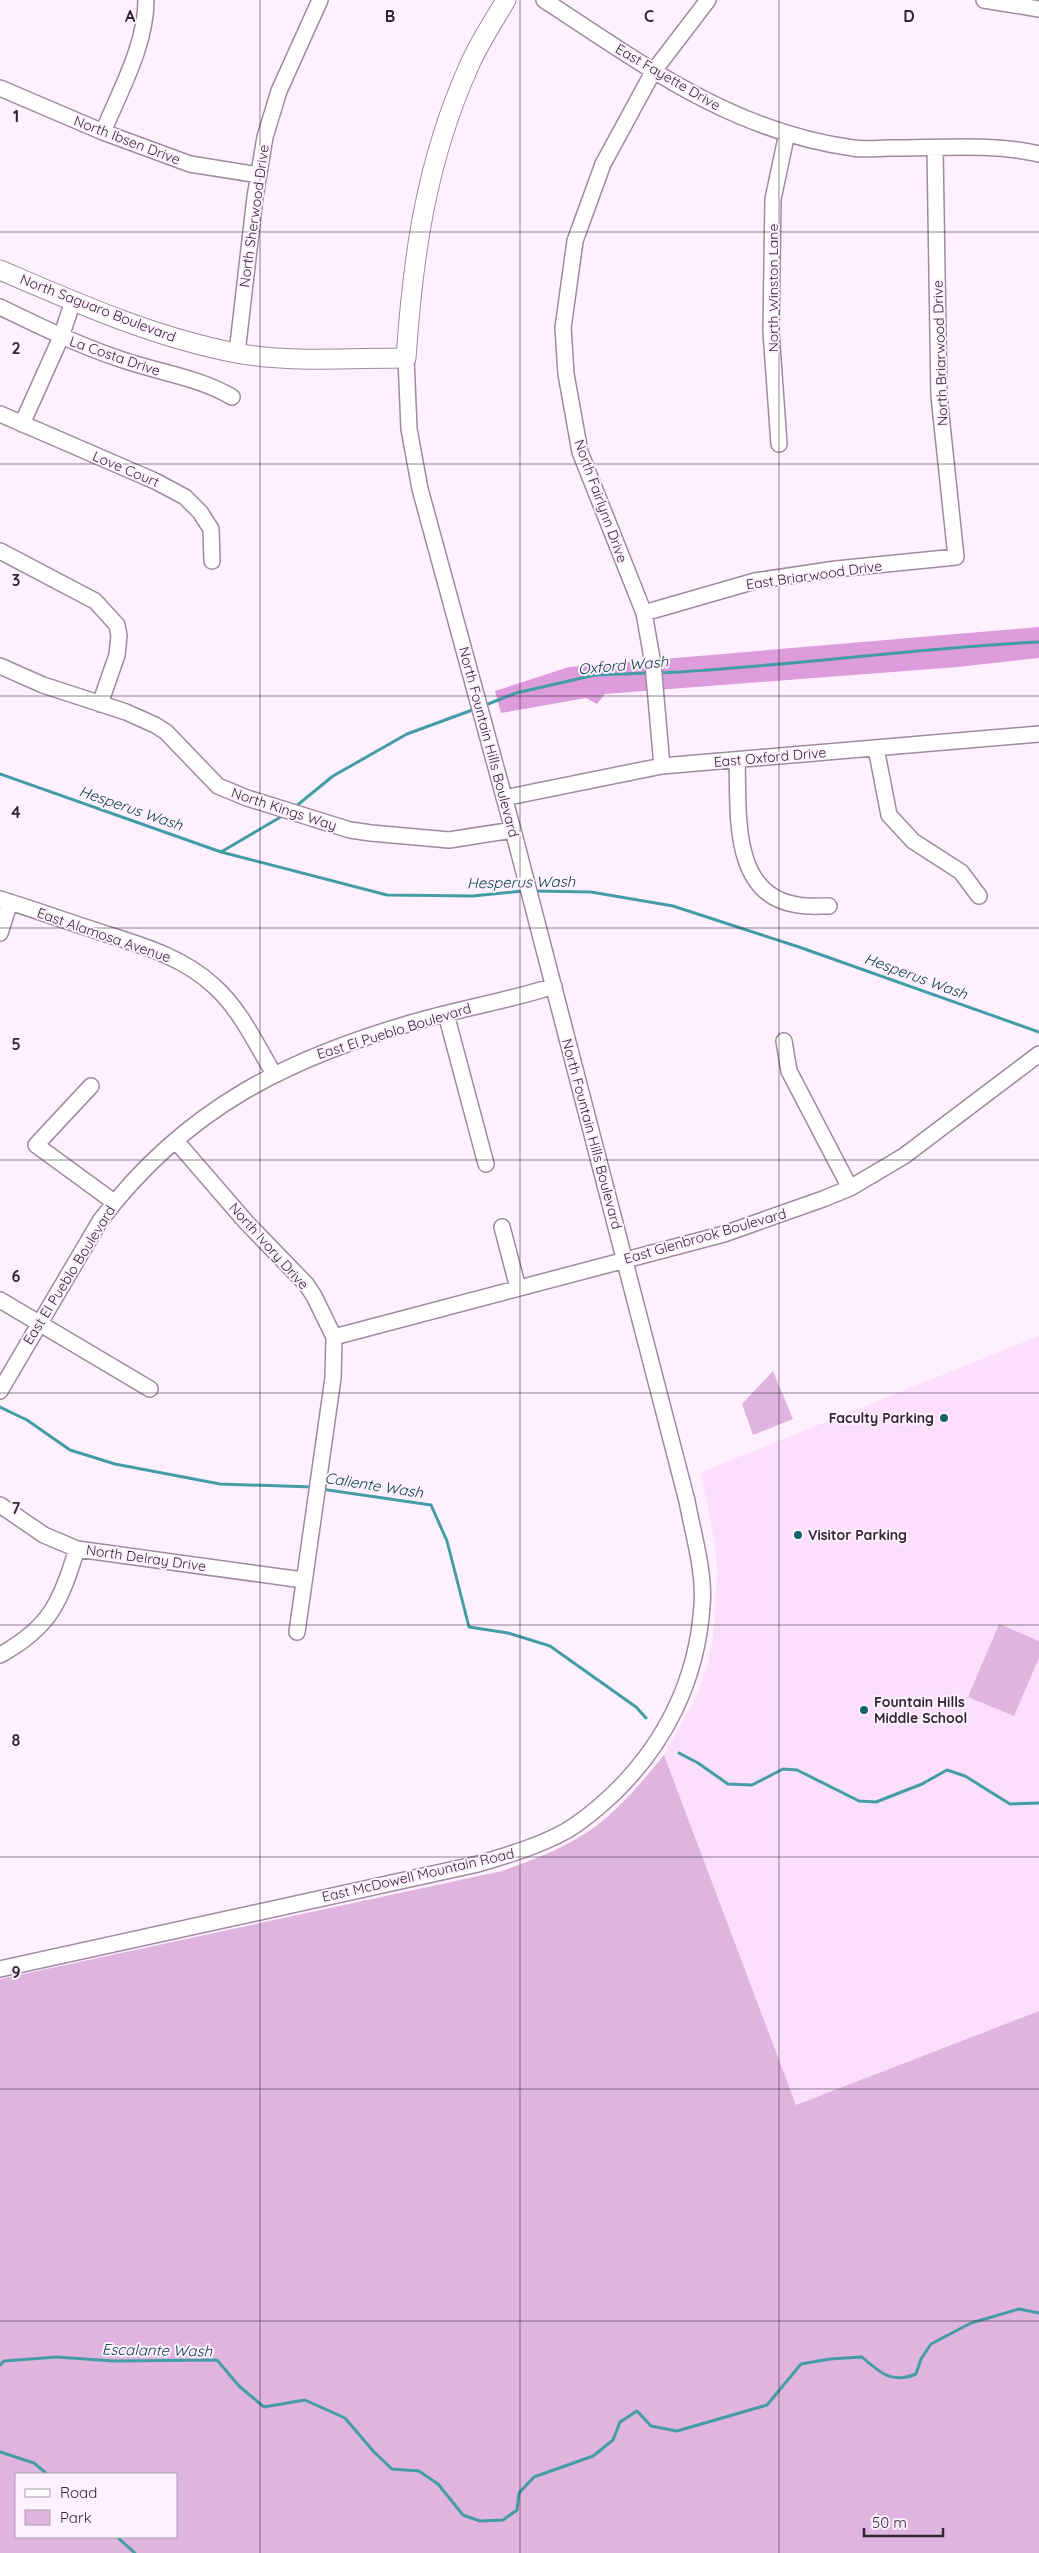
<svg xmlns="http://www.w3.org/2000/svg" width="1039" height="2553" viewBox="0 0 1039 2553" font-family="Quicksand,sans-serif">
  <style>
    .built { fill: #fcdffc }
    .green { fill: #dfb5df; fill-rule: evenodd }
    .forest { fill: #dd9ddd }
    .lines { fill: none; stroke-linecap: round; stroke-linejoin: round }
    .stream { stroke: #449da5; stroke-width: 3 }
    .minor-casing { stroke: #a08aa0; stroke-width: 18 }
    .major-casing { stroke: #a08aa0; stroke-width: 21 }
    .minor { stroke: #fff; stroke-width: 15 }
    .major { stroke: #fff; stroke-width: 19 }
    .grid { fill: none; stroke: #302730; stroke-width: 1; stroke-opacity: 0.55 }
    .poi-dot { fill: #136367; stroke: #fff0ff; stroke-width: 2 }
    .labels { text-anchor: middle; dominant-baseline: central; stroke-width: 4; stroke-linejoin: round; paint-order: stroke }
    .street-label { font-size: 14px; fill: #302730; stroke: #fff0ff }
    .poi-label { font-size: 14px; font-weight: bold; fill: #302730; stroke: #fff0ff; text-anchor: start }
    .water-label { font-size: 15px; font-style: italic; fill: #003f43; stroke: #fff0ff }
    .grid-label { font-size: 16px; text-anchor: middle; font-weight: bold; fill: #302730; stroke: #fff0ff; stroke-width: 4; stroke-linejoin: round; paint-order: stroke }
  </style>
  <rect width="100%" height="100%" fill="#fff0ff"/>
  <path class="built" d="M1039,1336V2011L796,2105L664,1755L696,1697L708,1664L713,1638L717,1571L715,1545L701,1472Z"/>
  <path class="green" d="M773,1371L793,1419L753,1435L742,1404Z
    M999,1624L1039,1641V1658L1014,1716L968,1697Z
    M664,1755L796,2105L1039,2011V2553H0V1979L502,1871C530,1861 557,1851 583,1835C615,1815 640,1784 664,1755ZM16,2474H176V2537H16Z"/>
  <path class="forest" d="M1039,627V658L958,667L605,694L597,704L586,698L501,713L495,691L569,667Z"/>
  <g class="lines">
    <path class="stream" d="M658,673C786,667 912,648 1039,642
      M483,706L516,693L595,675L650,673
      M0,774L221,852L387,895L473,896L523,891
      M295,807L333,776L407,734L475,709
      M221,852L284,815
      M534,891L591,892L673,906L799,947L1039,1032
      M0,1407L27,1420L70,1450L115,1464L220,1484L313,1487
      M321,1489L431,1505L447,1541L469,1627L508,1633L550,1646L636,1707L646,1718
      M679,1753L698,1763L728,1784L752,1785L783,1769L797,1770L859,1801L876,1802L922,1784L947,1770L965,1776L1010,1804L1039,1803
      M0,2365L4,2361L57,2357L113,2361L217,2360L239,2386L264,2407L305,2400L345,2418L374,2452L392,2469L419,2471L438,2484L463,2515L480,2521L503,2520L517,2510L519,2493L534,2477L593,2456L613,2440L620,2422L637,2411L651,2426L677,2431L767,2405L801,2364L830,2359L862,2357C880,2373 892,2384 916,2374L921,2359L931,2344L971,2323L1019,2309L1039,2313
      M0,2452L34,2463L47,2474
      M117,2537L135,2553"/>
    <defs>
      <path id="minor" d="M544,0C642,64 733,132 853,148C865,150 879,148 891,148C939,148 992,143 1039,154
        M984,0L1039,9
        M0,88L103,132L190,164L259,175
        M103,132C120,91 146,45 146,0
        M0,307C39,326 78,345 120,359C157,372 198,377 232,397
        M237,353L255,197L265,137L279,91L320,0
        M0,414L155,481L185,497L200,512L211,529L212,561
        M22,424L61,337L73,301
        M779,444L771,331L773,199L787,133
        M0,551L95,601L117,625L119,636L117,655L100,704
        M644,613L755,581L836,569L956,557L939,396L935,148
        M0,666L43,685L126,712L155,725L166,732L218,786L247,798L350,830L371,833L449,840L513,830
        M876,748L889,815L913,841L961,872L979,896
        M737,761C739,811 730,896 798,905C808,907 819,906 829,906
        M662,766L653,664L644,613L580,452L566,374L563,328L575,241L603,164L653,72L708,0
        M504,798L662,766L1039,734
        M0,899C30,908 60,919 91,929C133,943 180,954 214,986C240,1009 256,1044 274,1074
        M0,933L10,902
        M446,1014L486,1164
        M784,1041L789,1071L850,1188
        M91,1086L36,1145L114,1202
        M176,1141L246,1222L306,1284L314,1296L334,1337L333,1378L297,1632
        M502,1227L518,1288
        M0,1300L150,1389
        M334,1337L724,1234L823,1199L850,1188L904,1156L1039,1054
        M0,1391L100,1221C186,1107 291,1056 425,1019C468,1007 511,1000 554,986
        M0,1505L44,1535L77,1549L303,1580
        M0,1655C51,1627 60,1602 77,1549
        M0,1969L478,1864C508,1855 539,1846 566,1831C583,1821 597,1809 611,1796C665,1745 697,1680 702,1606C705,1572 693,1534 687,1501L513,830L420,489L409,429L406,358"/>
      <path id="major" d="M0,270C77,303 153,337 236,353C291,363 350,358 406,358C413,255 426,162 469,66C479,43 493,22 506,0"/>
    </defs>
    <use href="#minor" class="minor-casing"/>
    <use href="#major" class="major-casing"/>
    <use href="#minor" class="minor"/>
    <use href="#major" class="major"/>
  </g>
  <path class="grid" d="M260,0V2553M520,0V2553M779,0V2553M0,232H1039M0,464H1039M0,696H1039M0,928H1039M0,1160H1039M0,1393H1039M0,1625H1039M0,1857H1039M0,2089H1039M0,2321H1039"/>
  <g class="poi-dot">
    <circle cx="944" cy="1418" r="5"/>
    <circle cx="798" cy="1535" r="5"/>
    <circle cx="864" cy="1710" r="5"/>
  </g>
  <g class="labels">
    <g class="street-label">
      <text transform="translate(668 77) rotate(30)">East Fayette Drive</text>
      <text transform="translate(127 140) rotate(21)">North Ibsen Drive</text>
      <text transform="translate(254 216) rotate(-82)">North Sherwood Drive</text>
      <text transform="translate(773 288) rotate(-90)">North Winston Lane</text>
      <text transform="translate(98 308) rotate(21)">North Saguaro Boulevard</text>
      <text transform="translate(940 353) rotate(-92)">North Briarwood Drive</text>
      <text transform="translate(115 356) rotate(19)">La Costa Drive</text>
      <text transform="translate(126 469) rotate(23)">Love Court</text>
      <text transform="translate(601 501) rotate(70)">North Fairlynn Drive</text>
      <text transform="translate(814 575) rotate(-8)">East Briarwood Drive</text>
      <text transform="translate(489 742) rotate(75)">North Fountain Hills Boulevard</text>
      <text transform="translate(770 757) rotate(-5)">East Oxford Drive</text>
      <text transform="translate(284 809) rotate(18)">North Kings Way</text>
      <text transform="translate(104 935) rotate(19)">East Alamosa Avenue</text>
      <text transform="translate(394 1031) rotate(-17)">East El Pueblo Boulevard</text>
      <text transform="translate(592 1134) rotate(75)">North Fountain Hills Boulevard</text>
      <text transform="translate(705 1236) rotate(-16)">East Glenbrook Boulevard</text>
      <text transform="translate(269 1246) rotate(48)">North Ivory Drive</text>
      <text transform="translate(69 1275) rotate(-58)">East El Pueblo Boulevard</text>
      <text transform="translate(146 1558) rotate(8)">North Delray Drive</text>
      <text transform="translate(418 1875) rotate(-13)">East McDowell Mountain Road</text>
    </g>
    <g class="poi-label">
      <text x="934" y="1418" text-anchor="end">Faculty Parking</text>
      <text x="808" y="1535">Visitor Parking</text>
      <text x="874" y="1702">Fountain Hills<tspan x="874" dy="16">Middle School</tspan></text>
    </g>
    <g class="water-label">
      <text transform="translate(623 665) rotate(-5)">Oxford Wash</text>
      <text transform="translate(131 808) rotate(19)">Hesperus Wash</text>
      <text transform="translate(521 882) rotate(-1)">Hesperus Wash</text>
      <text transform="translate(916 976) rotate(20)">Hesperus Wash</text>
      <text transform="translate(374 1485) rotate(9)">Caliente Wash</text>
      <text transform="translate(157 2350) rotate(1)">Escalante Wash</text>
    </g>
  </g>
  <g class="grid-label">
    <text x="130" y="22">A</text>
    <text x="390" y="22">B</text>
    <text x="649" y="22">C</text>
    <text x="909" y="22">D</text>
    <text x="16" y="122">1</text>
    <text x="16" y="354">2</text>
    <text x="16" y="586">3</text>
    <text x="16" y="818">4</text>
    <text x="16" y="1050">5</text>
    <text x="16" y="1282">6</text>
    <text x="16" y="1514">7</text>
    <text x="16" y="1746">8</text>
    <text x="16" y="1978">9</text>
  </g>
  <rect x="15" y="2473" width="162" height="65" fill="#fff0ff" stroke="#aca0ac"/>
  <rect x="25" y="2489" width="25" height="8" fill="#ffffff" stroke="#aca0ac"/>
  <text x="60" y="2498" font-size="15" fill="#302730">Road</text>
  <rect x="25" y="2510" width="25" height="15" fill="#dfb5df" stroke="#aca0ac"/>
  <text x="60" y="2523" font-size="15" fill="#302730">Park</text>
  <path d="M864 2528v8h79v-8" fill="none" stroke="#302730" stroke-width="2.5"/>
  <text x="872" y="2528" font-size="15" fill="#302730" stroke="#fff0ff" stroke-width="4" paint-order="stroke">50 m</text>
</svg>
